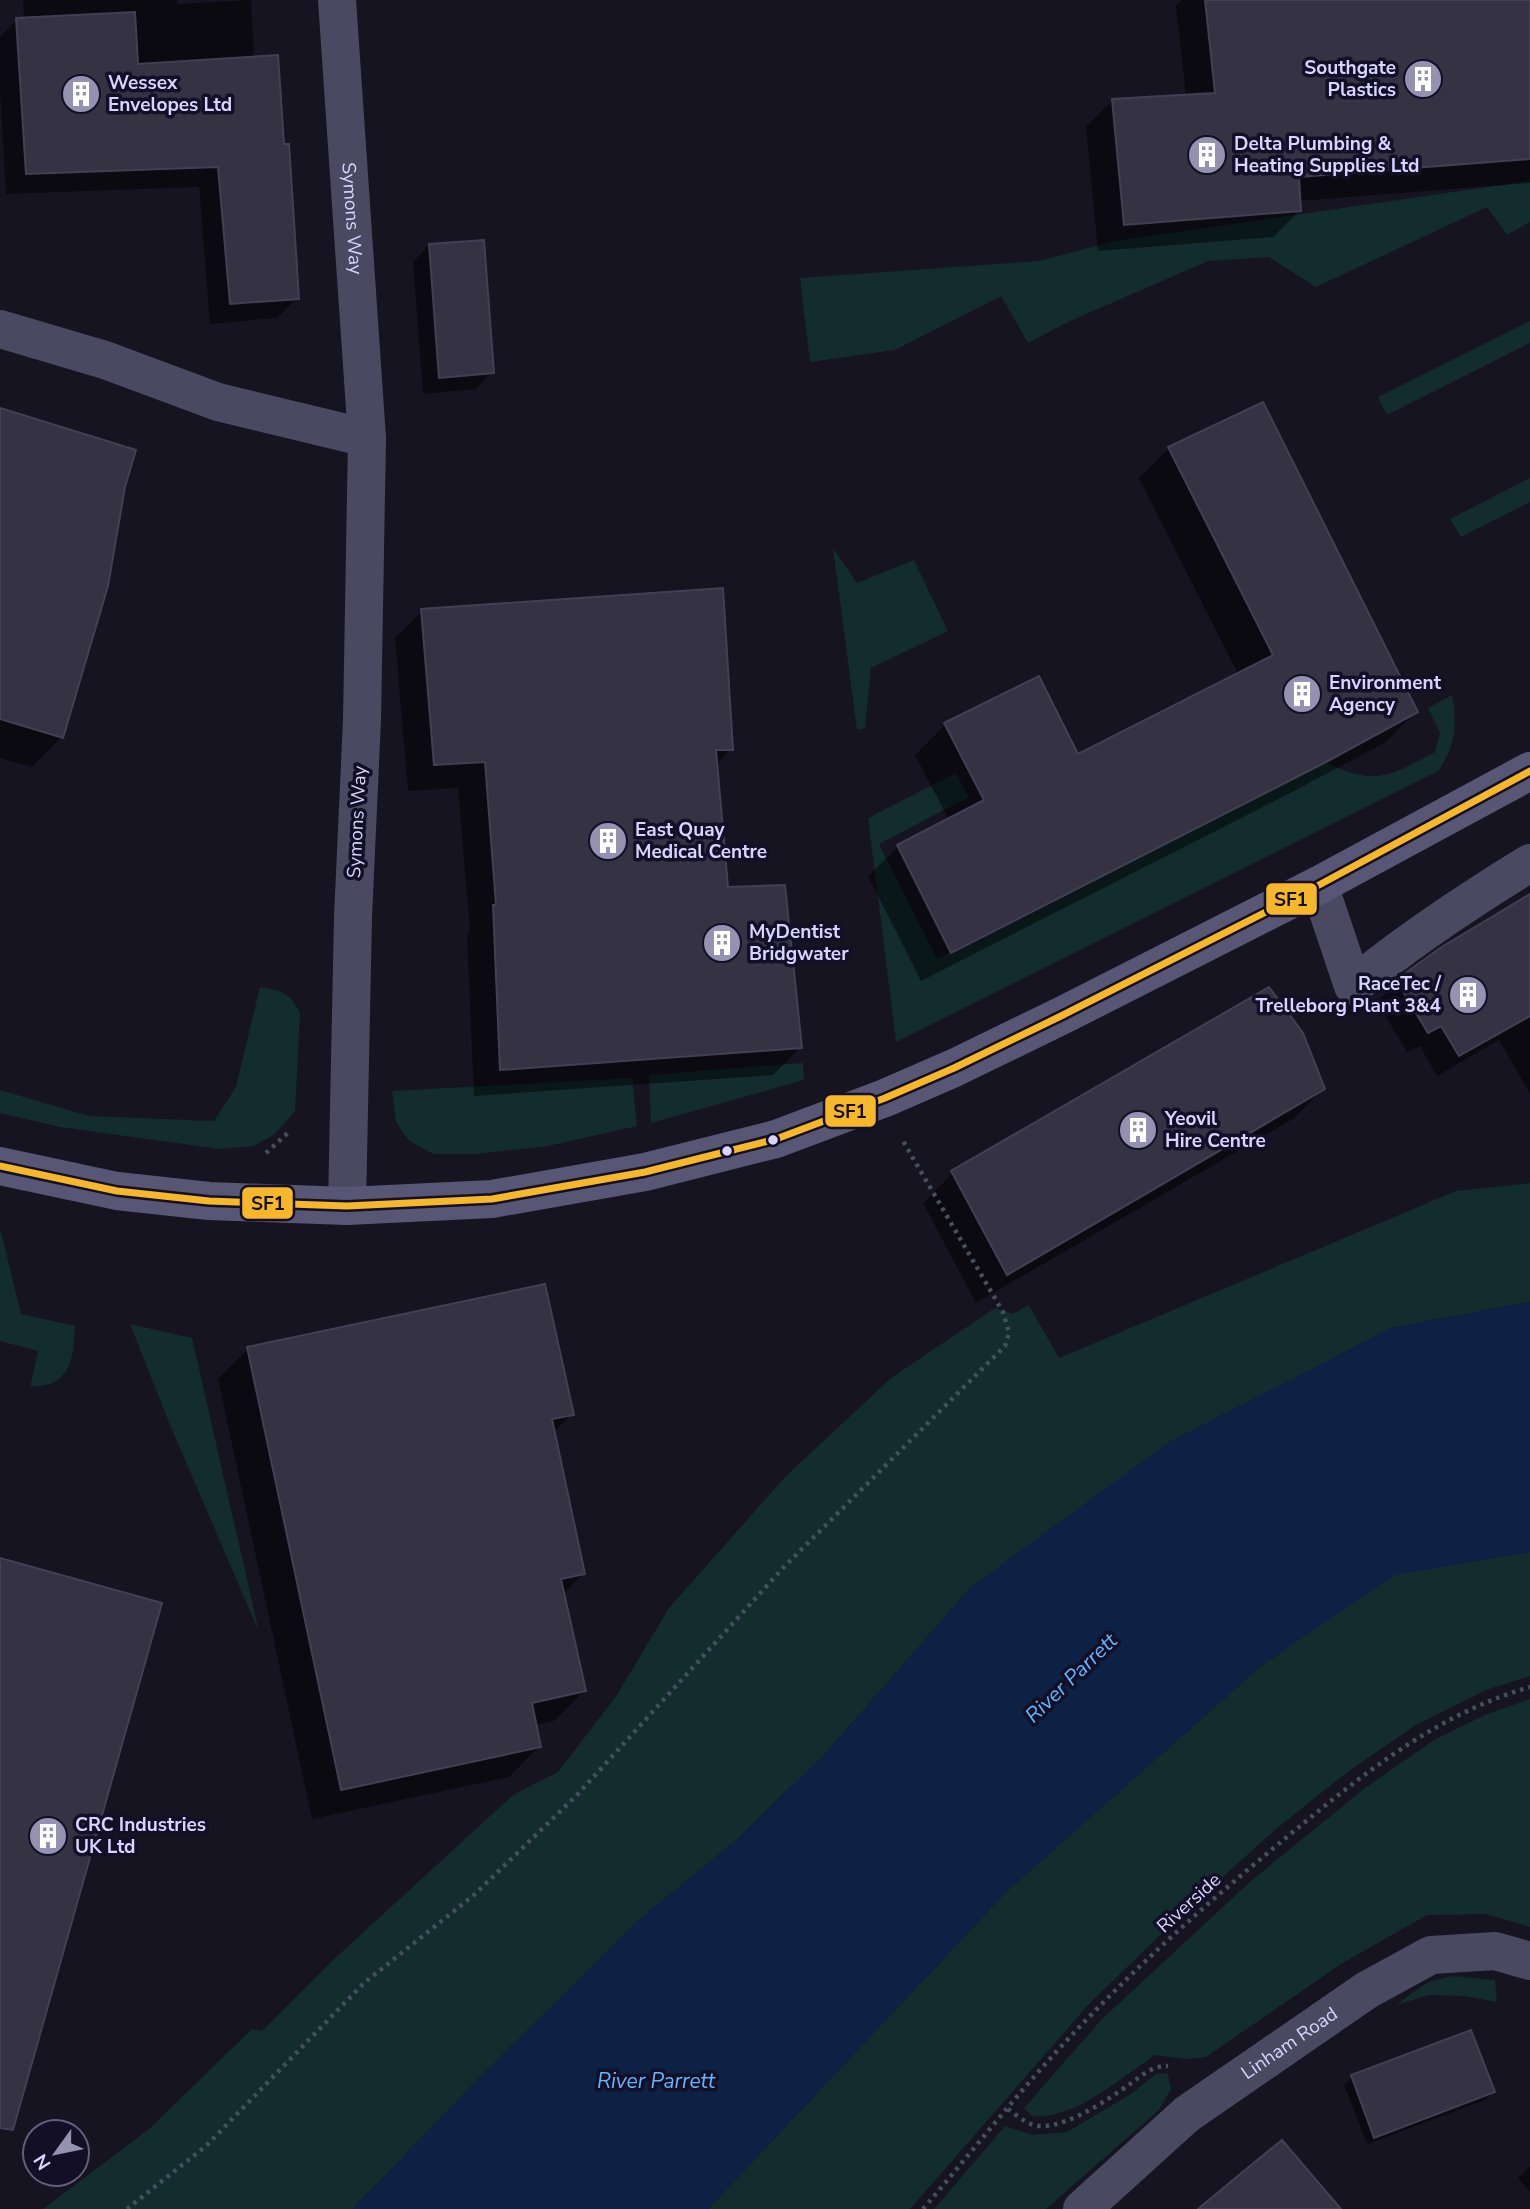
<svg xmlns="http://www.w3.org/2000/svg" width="1530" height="2209" viewBox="0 0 1530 2209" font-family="'Nunito Sans',sans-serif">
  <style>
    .green { fill: #132c2d }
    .water { fill: #0d2144 }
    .shadow { fill: #0007 }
    .building { fill: #343243; stroke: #433f54; stroke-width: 2 }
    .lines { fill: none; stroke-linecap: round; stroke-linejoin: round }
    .path { stroke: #44505f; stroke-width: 4.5; stroke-dasharray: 3.5 5; stroke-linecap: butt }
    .street { stroke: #4a4962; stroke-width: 38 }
    .secondary { stroke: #575674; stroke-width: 38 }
    .bus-1-casing { stroke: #130f26; stroke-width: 12 }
    .bus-1 { stroke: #f7b72b; stroke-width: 7 }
    .bus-dot { fill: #d9d4ff; stroke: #130f26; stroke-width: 2.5 }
    .labels { text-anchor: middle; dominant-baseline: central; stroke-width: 7; stroke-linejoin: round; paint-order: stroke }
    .poi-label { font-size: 19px; font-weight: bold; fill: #d9d4ff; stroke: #130f26; text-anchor: start }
    .street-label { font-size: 19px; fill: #d9d4ff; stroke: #130f26 }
    .water-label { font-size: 21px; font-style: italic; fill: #62b6ff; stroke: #130f26 }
    .line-badge { stroke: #130f26; stroke-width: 2.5 }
    .pale-badge-label { font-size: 19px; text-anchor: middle; font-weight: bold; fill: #111 }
  </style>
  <rect width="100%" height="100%" fill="#161421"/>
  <path class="green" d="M1530,181V222L1507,235L1487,207L1316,287L1269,257L1208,261L1068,322L1028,343L1001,296L895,350L810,362L800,278L1039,261L1115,241Z
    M1530,321V343L1387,415L1378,397Z
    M1530,478V502L1461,537L1450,519Z
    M833,548L857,583L914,560L948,631L871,668L865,728L857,730Z
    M1452,695C1458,723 1455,748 1438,771L896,1042L868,818L956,773L969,797L879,844L937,959L1326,762C1374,787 1390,776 1435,752L1440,733L1428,708Z
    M260,987C282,991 288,991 300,1012L295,1111L274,1135L253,1146L220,1149L60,1127L0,1113V1090L89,1116L214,1121L236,1087Z
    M803,1063L804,1080L651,1123L649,1075Z
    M632,1078L637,1126L548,1146L476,1154H433L408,1140L396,1122L392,1091Z
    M1530,1183V1302L1391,1328L971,1587L825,1754L735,1841L639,1920L478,2079L353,2209H43L149,2129L252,2029L262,2031L332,1961L513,1795L558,1772L617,1695L669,1608L785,1477L891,1378L995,1308L1013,1314L1029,1305L1059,1358L1456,1191Z
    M0,1228L21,1314L75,1326C74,1346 74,1372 53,1383C47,1386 36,1386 30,1387L38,1351L0,1341Z
    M130,1324L192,1338L259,1632L170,1425Z
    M1530,1552V1676L1486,1690L1416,1725L1346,1773L1276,1829L1182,1914L1090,2003L910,2209H708L1007,1891L1262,1665L1395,1574Z
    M1530,1699V1927L1486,1914L1427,1915L1341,1964L1206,2057L1185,2059L1155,2055C1120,2078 1075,2120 1032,2116L1024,2108L1102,2019L1252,1880L1365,1788L1434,1740L1487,1714Z
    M1452,1976L1495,1980L1497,2002L1463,1996L1429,1995L1396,2005L1428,1982Z
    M1157,2073L1168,2074L1171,2089L1159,2110L1046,2209H934L1005,2126L1033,2135L1067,2132L1131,2094Z"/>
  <path class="water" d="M1530,1302V1552L1395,1575L1262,1665L1007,1891L708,2209H353L478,2079L639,1920L735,1841L825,1754L971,1587L1169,1442L1391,1328Z"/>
  <path class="shadow" d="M23,0H177V4L251,0L254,58L297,298L277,318L210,324L199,187L6,194L0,92V37L17,20L24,19Z
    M1182,0H1530V183L1299,201L1300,210L1273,237L1098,251L1086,127L1113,100L1186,96L1176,6Z
    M429,245L492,372L476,389L423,394L413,262Z
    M0,410L62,737L32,767L0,758Z
    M1169,448L1416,712L1386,742L1294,791L921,981L868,876L898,847L949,820L915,755L945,725L1038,678L1078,756L1238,674L1139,478Z
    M422,611L731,749L716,765L726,889L800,1048L773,1075L474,1096L467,934L470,931L458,788L408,791L395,638Z
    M1530,898V1094L1499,1040L1437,1076L1420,1046L1407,1052L1377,1002L1398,981Z
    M1323,1089L1293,1119L976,1303L923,1203L953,1173Z
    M248,1349L572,1414L553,1433L583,1574L563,1594L584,1691L554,1721L535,1725L539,1747L509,1777L312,1819L218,1379Z
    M1352,2077L1493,2092L1485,2100L1367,2144L1344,2085Z
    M1530,2166V2192L1518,2178Z"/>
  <path class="building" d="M1205,0H1530V159L1299,177L1301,211L1124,225L1112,99L1215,93Z
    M135,12L138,64L278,55L284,144H289L299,299L230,304L218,167L26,174L16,18Z
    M484,240L494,373L439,378L429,244Z
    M1263,402L1418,712L1326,762L951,953L897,845L984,800L944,723L1039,676L1078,754L1273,655L1168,447Z
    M0,408L136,450L125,487L108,586L63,738L0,719Z
    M723,588L733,750H716L728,887L785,885L802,1048L500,1070L493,905H496L485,762L434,765L421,609Z
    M1530,894V1016L1459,1056L1441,1026L1428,1033L1396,980L1440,948Z
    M1269,987L1303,1033L1325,1089L1007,1275L951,1171Z
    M545,1284L574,1415L552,1419L585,1574L561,1579L586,1691L532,1703L541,1747L341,1790L247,1347Z
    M0,1558L162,1603L13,2130L0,2128Z
    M1471,2030L1495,2092L1374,2138L1351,2075Z
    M1282,2140L1341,2209H1198L1245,2170Z"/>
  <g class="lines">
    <path class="path" d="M266,1153L291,1130
      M1008,2109C1015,2114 1023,2121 1031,2124C1057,2135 1109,2099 1130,2084C1143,2075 1151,2066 1168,2066
      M127,2209L206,2146L364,1983L474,1895L578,1794L784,1567L1005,1346L1009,1333L1003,1312L903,1141
      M923,2209C972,2152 1019,2091 1071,2036C1139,1963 1215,1896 1293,1832C1364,1773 1439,1713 1530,1687"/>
    <g class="street">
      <path id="s1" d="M337,0L367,438L362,720L353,917L347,1206"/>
      <path d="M0,329L105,360L218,402L367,438"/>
      <path d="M1319,885L1353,986C1409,940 1468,901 1530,863"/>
      <path id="s2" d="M1082,2209L1187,2114L1367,1990L1431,1955L1495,1951L1530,1961"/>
    </g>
    <path class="secondary" d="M0,1166L117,1191L209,1201L347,1206L492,1199L645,1172L776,1139L885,1098L954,1068L1063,1015L1319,885L1530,771"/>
    <defs>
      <path id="bus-1" d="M0,1166L117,1191L209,1201L347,1206L492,1199L645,1172L776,1139L885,1098L954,1068L1063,1015L1319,885L1530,771"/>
    </defs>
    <use href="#bus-1" class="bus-1-casing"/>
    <use href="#bus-1" class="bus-1"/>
  </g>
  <defs>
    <symbol id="building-disc" viewBox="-11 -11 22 22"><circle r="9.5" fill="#9591b1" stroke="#130f26"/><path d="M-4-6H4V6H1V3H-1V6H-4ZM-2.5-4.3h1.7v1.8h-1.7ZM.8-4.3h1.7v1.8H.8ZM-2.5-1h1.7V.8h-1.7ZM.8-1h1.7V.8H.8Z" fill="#fff"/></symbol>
  </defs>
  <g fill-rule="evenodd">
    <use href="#building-disc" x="1401" y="57" width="44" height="44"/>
    <use href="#building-disc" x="59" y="72" width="44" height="44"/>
    <use href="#building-disc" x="1185" y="133" width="44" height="44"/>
    <use href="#building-disc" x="1280" y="672" width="44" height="44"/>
    <use href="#building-disc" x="586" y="819" width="44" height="44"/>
    <use href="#building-disc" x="700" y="921" width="44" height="44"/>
    <use href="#building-disc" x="1446" y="973" width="44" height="44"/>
    <use href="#building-disc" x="1116" y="1108" width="44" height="44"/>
    <use href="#building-disc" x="26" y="1814" width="44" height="44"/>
  </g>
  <g class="bus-dot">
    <circle cx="773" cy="1140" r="6"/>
    <circle cx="727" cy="1151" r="6"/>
  </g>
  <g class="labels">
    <g class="poi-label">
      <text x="1396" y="68" text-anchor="end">Southgate<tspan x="1396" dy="22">Plastics</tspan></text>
      <text x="108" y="83">Wessex<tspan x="108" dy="22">Envelopes Ltd</tspan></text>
      <text x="1234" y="144">Delta Plumbing &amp;<tspan x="1234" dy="22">Heating Supplies Ltd</tspan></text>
      <text x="1329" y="683">Environment<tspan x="1329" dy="22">Agency</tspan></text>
      <text x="635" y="830">East Quay<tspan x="635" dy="22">Medical Centre</tspan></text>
      <text x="749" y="932">MyDentist<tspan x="749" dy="22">Bridgwater</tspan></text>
      <text x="1441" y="984" text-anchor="end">RaceTec /<tspan x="1441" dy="22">Trelleborg Plant 3&amp;4</tspan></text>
      <text x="1165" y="1119">Yeovil<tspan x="1165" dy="22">Hire Centre</tspan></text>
      <text x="75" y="1825">CRC Industries<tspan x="75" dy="22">UK Ltd</tspan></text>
    </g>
    <g class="street-label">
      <text stroke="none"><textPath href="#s1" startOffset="219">Symons Way</textPath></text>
      <text transform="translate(357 822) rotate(-87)">Symons Way</text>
      <text transform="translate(1189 1903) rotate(-42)">Riverside</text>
      <text stroke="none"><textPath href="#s2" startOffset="266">Linham Road</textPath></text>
    </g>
    <g class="water-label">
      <text transform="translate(1071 1678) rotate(-44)">River Parrett</text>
      <text x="656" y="2081">River Parrett</text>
    </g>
  </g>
  <g class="line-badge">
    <rect x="1265" y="882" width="53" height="34" rx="7" fill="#f7b72b"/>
    <rect x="824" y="1094" width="53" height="34" rx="7" fill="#f7b72b"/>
    <rect x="241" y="1186" width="53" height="34" rx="7" fill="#f7b72b"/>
  </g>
  <g class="pale-badge-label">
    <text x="1291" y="906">SF1</text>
    <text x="850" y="1118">SF1</text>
    <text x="268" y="1210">SF1</text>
  </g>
  <g transform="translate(56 2153) rotate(237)"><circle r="33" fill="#130f26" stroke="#625e7d" stroke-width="2"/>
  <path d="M0-5L12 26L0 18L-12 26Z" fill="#9591b1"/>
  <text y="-10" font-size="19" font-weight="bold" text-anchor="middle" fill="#d9d4ff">N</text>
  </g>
</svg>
